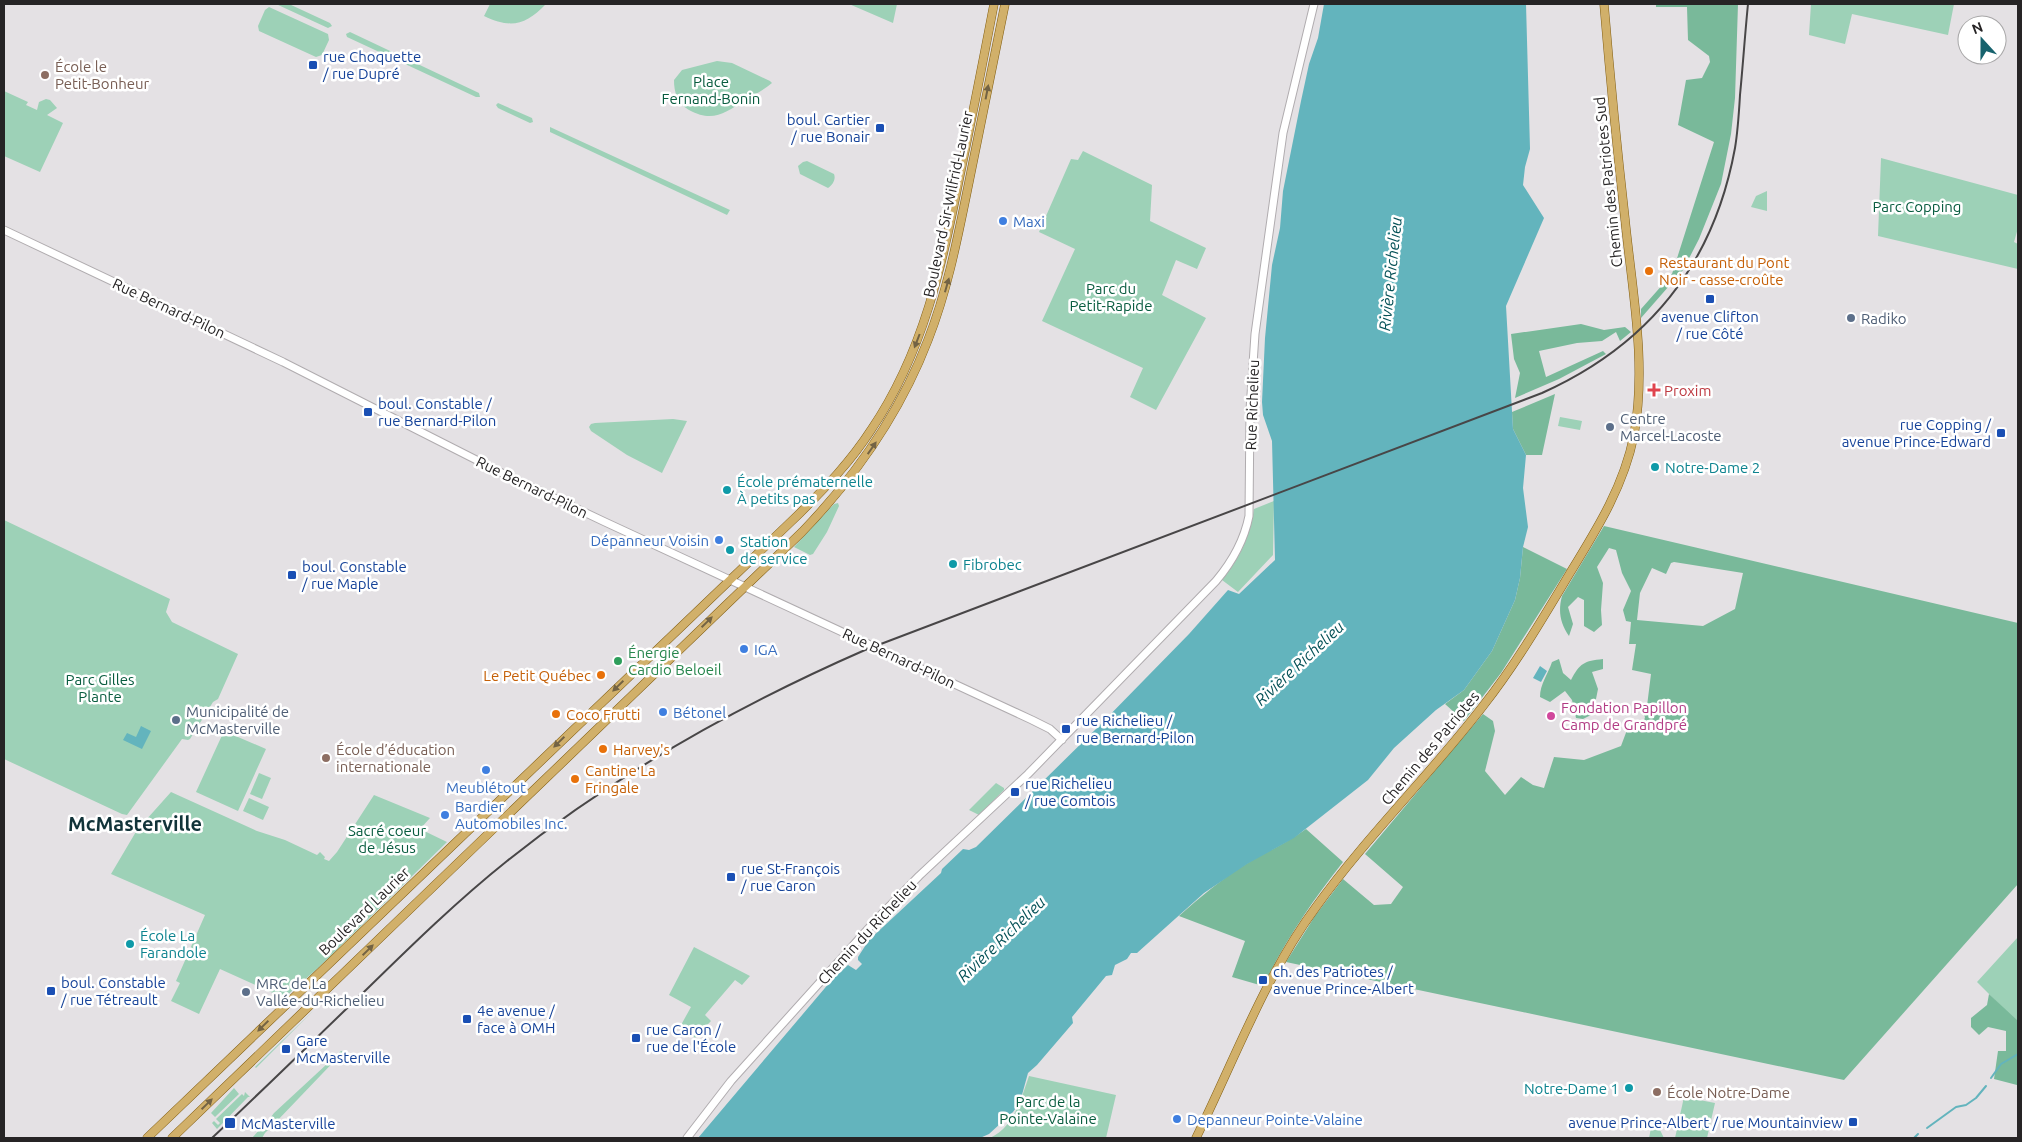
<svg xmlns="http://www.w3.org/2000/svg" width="2022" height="1142" viewBox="0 0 2022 1142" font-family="Ubuntu,sans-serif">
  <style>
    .green { fill: #9dd1b7 }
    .forest { fill: #79b99a; fill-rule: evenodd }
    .water { fill: #63b4bd }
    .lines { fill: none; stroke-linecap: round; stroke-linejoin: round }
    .stream { stroke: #63b4bd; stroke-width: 2 }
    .secondary-casing { stroke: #b0acaf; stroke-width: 9 }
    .primary-casing { stroke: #815d11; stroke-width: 9 }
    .secondary { stroke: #fff; stroke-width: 7 }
    .primary { stroke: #d1b06a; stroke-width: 8 }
    .rail { stroke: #484647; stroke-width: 2 }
    .oneway { fill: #736344 }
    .transit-dot { fill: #1a4fb4; stroke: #fff; stroke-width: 2 }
    .education-dot { fill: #8d6e63; stroke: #fff; stroke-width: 2 }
    .shop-dot { fill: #3f7fe0; stroke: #fff; stroke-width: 2 }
    .food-dot { fill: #e8710a; stroke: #fff; stroke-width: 2 }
    .service-dot { fill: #5c6f8a; stroke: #fff; stroke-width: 2 }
    .health-dot { fill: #e0444e; stroke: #fff; stroke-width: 2 }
    .culture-dot { fill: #0f9aa8; stroke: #fff; stroke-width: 2 }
    .leisure-dot { fill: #2e9e5b; stroke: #fff; stroke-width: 2 }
    .hotel-dot { fill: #d1479c; stroke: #fff; stroke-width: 2 }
    .labels { text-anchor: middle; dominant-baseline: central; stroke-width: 5; stroke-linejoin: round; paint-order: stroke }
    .transit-label { font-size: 15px; fill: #164399; stroke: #fff; text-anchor: start }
    .education-label { font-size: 15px; fill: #785e54; stroke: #fff; text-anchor: start }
    .park-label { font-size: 15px; fill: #085c3f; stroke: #fff }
    .street-label { font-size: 15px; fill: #262425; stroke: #fff }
    .shop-label { font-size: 15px; fill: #366cbe; stroke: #fff; text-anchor: start }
    .food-label { font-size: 15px; fill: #c56008; stroke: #fff; text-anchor: start }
    .service-label { font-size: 15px; fill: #4e5e75; stroke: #fff; text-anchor: start }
    .health-label { font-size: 15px; fill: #be3a42; stroke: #fff; text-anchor: start }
    .culture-label { font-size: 15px; fill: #0d838f; stroke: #fff; text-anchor: start }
    .leisure-label { font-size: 15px; fill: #27864d; stroke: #fff; text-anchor: start }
    .hotel-label { font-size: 15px; fill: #b23c85; stroke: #fff; text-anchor: start }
    .water-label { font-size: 16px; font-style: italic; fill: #055157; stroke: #fff }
    .district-label { font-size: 20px; font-weight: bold; fill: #113339; stroke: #fff }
  </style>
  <rect width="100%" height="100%" fill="#e4e1e4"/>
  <path class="green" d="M276,4H289L330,23L332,26L328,28Z
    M490,4H546C526,25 511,29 484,16Z
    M849,4H897L893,23Z
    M1811,4H1954L1948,35L1852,14L1845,44L1809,35Z
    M269,7L328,34L329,40L322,55L316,57L259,31L258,26L265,10Z
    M350,32L479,93L480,97H476L347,37L346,34Z
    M717,61L732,63L770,81L772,83C764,90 754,95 745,100C725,113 713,123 689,110C677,103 674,92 674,80L682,70Z
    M4,91L28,102L26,105L37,110L39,102L46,99L50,100L57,108L47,115L63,123L40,172L4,156Z
    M498,103L532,118L533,122L530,123L498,108L496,105Z
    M550,127L730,210L727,215L550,132Z
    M1083,151L1152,185L1150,221L1206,248L1197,269L1176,260L1162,295L1206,318L1156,410L1130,397L1143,368L1042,321L1075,249L1039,232L1071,159L1078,160Z
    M1881,158L2018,195V228L2014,242L2018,244V269L1878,236Z
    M807,161L834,174C836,179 833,185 828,188L800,174L798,166L803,162Z
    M1767,191V211L1751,207L1756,196Z
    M1560,417L1582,421L1580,430L1558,426Z
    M673,419L687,421L662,473L627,455L591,431L589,427L591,424L595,423Z
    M1274,501L1273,555L1238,592L1222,580C1239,559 1250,537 1254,509Z
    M838,503L839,506L827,532L813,554L810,555L794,547L834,504Z
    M4,520L170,599L166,612L172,622L238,654L218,699L213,702L190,739L188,740L182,739L127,815L122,814L4,759Z
    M224,731L266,749L238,811L196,792Z
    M259,773L271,778L262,799L250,794Z
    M996,783L1004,788V790L979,815L969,810Z
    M171,792L257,831L285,840L317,855L320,852L325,857L324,859L329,861L337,852L374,795L430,818L420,829L447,842L318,968L284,998L220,969L199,1014L171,1001L180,983L176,981L205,915L111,874L137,830Z
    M249,798L269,807L263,820L243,811Z
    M2018,937V1023L1977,982Z
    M694,947L750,976L742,985L735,980L705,1015L711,1021L695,1038L681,1025L691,1007L669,995Z
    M313,1011L256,1068L255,1067Z
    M341,1051H344L276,1122L274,1121L271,1117L274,1113Z
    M1029,1076L1116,1095L1106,1138H990C1014,1127 1021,1099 1029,1076Z
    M234,1088L239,1094L215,1117L211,1113Z
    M245,1092L250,1097H248L217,1129L212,1123L214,1121L218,1125L220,1123L216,1119L242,1094L244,1096Z
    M1684,1097L1715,1103L1707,1138H1675Z
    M268,1120L273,1125L265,1133L262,1138H252Z
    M1651,1128H1659L1664,1138H1649Z"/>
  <path class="forest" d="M1656,4H1738L1735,98L1731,134L1721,184L1699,239L1683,270L1641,318V309L1672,274L1714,142L1678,125L1686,80L1702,78L1710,62L1709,56L1688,40L1687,7H1656Z
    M1581,324L1604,330L1625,327L1631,332L1620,341L1616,332L1602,341L1577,343L1539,351L1546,377L1603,351L1606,354L1559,379L1515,398L1520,373L1514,359L1511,334Z
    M1555,394L1542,455H1526L1513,429L1512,412Z
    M1604,526L2018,623V884L1844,1080L1286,962L1315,916L1343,879L1374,905L1391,904L1403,887L1365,854L1483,714L1493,721L1495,731L1485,771L1505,795L1521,777L1533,785L1544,788L1554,757L1584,760L1621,746L1627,730L1643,725L1645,717L1637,702L1647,706L1651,674L1632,670L1636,644H1629L1631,622L1626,621L1623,610L1631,591L1622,573L1616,550L1609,548L1597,567L1603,583L1601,610L1602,625L1594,632L1584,626V600L1578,597L1568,607L1573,624L1569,636C1560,623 1558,611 1562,596ZM1674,562L1743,573L1735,609L1703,626L1637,620L1640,593L1652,568L1666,574L1671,563Z
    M1523,547L1567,569L1501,673L1464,721L1445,704L1464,690L1492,651L1515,600L1520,578Z
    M1559,659L1563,673L1571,680C1580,663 1584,661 1603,659V669L1592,672L1598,689L1593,714L1583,719L1576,718L1572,700L1565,691L1550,702L1540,697C1540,684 1548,674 1552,662Z
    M1306,829L1343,862C1312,901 1285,941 1263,986L1232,977L1245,941L1179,916C1200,897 1222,879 1246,864C1266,852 1287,843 1306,829Z
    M1989,994L2018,1021L2017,1085L1994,1079L1998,1051H2006V1031L1988,1027L1979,1035L1971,1027V1018L1987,1005Z"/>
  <path class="water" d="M1324,4H1526L1530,149L1525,167L1523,185L1544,218L1506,306L1513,429L1526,455L1523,488L1528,527L1523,547L1520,578L1515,600L1492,651L1464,690L1436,710L1394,748L1368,780L1294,838L1247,864L1204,893L1137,953H1131L1127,959L1115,965L1112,975L1106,976L1072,1017L1073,1023L1037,1065L1028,1073L1020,1102L1013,1112L989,1134L980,1138H698L830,982L848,965L856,970L862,964L858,960V957L869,940L941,873L942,869L963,849L969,850L976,847L1099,726L1189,634L1228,590L1239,594L1275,560L1272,441L1263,415L1262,402L1265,338L1272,265L1280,228L1283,191L1301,101L1309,64L1318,38Z
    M1540,666L1547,671L1541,682L1533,678Z
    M141,726L151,731L142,749L123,740L127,733L136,737Z"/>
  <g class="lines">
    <path class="stream" d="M1991,1078L2001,1064L2018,1054
      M1927,1128L1956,1107L1966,1105L1976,1098L1986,1086
      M1914,1138L1918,1134"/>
    <defs>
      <path id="secondary" d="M4,230L283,362L508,476L605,522L1032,720L1050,729L1062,740
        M687,1138L731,1081L876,920L919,876L1028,774L1216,581C1232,562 1244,541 1249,516L1250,410L1255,334L1283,133L1314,4"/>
      <path id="primary" d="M147,1138L800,513C826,487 851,461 871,430C924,352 942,265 960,175C972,118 983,61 994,4
        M172,1138L802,532C856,476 900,413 928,340C948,289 958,236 969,182C981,123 993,63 1005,4
        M1196,1138C1233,1063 1266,974 1316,907C1367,836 1430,775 1483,706C1516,664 1543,618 1570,573C1597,529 1624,486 1634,435C1647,364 1632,290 1625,219C1617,148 1610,76 1604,4"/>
    </defs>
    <use href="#secondary" class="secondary-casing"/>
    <use href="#primary" class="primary-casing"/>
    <use href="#secondary" class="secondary"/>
    <use href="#primary" class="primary"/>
    <path class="rail" d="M212,1138C264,1089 315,1039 367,989C412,945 457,901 507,861C616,774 737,706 865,650L1542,393C1649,345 1714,263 1735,148C1738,130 1739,112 1740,95C1743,64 1745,34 1748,4"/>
  </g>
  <defs><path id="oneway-solid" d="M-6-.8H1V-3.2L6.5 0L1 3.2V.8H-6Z" transform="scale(1.25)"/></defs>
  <g class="oneway">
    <use href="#oneway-solid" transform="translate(987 92) rotate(-79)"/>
    <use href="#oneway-solid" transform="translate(947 285) rotate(-74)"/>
    <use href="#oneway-solid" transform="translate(917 341) rotate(111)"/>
    <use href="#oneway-solid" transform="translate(872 448) rotate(-55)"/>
    <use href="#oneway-solid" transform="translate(707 622) rotate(-44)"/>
    <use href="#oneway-solid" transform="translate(618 686) rotate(136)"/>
    <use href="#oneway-solid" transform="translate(559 742) rotate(136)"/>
    <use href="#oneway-solid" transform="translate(368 950) rotate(-44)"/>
    <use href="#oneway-solid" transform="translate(263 1026) rotate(136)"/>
    <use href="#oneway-solid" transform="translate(207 1104) rotate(-44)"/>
  </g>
  <g class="transit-dot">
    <rect x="308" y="60" width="10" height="10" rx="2.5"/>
    <rect x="875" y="123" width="10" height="10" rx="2.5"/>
    <rect x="1705" y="294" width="10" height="10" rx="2.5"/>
    <rect x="363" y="407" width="10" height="10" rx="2.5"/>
    <rect x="1996" y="428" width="10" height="10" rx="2.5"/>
    <rect x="287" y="570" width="10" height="10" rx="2.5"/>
    <rect x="1061" y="724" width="10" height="10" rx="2.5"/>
    <rect x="1010" y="787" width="10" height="10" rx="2.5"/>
    <rect x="726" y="872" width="10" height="10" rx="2.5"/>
    <rect x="1258" y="975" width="10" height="10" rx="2.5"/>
    <rect x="46" y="986" width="10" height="10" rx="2.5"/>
    <rect x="462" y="1014" width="10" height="10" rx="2.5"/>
    <rect x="631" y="1033" width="10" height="10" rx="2.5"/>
    <rect x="281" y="1044" width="10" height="10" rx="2.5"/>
    <rect x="1848" y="1117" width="10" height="10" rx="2.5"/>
    <rect x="224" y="1117" width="12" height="12" rx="2.5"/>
  </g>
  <g class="education-dot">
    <circle cx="45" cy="75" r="5"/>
    <circle cx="326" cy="758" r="5"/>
    <circle cx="1657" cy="1092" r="5"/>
  </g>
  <g class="shop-dot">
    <circle cx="1003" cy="221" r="5"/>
    <circle cx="719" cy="540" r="5"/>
    <circle cx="744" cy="649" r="5"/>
    <circle cx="663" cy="712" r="5"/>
    <circle cx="486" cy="770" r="5"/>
    <circle cx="445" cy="815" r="5"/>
    <circle cx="1177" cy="1119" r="5"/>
  </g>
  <g class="food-dot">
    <circle cx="1649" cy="271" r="5"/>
    <circle cx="601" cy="675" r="5"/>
    <circle cx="556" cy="714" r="5"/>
    <circle cx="603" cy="749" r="5"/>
    <circle cx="575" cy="779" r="5"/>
  </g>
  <g class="service-dot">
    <circle cx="1851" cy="318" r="5"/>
    <circle cx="1610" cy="427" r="5"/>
    <circle cx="176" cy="720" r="5"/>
    <circle cx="246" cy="992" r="5"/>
  </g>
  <path class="health-dot" d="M1651.5 382.5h5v5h5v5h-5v5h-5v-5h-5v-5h5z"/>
  <g class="culture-dot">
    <circle cx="1655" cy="467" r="5"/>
    <circle cx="727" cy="490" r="5"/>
    <circle cx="730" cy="550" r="5"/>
    <circle cx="953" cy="564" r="5"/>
    <circle cx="130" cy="944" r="5"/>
    <circle cx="1629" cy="1088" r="5"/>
  </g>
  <circle class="leisure-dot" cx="618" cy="661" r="5"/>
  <circle class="hotel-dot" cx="1551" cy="716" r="5"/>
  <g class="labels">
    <g class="transit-label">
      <text x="323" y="56">rue Choquette<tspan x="323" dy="17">/ rue Dupré</tspan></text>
      <text x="870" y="119" text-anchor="end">boul. Cartier<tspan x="870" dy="17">/ rue Bonair</tspan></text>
      <text x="1710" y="316" text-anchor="middle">avenue Clifton<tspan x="1710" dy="17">/ rue Côté</tspan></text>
      <text x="378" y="403">boul. Constable /<tspan x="378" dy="17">rue Bernard-Pilon</tspan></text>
      <text x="1991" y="424" text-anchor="end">rue Copping /<tspan x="1991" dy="17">avenue Prince-Edward</tspan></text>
      <text x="302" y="566">boul. Constable<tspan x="302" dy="17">/ rue Maple</tspan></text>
      <text x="1076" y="720">rue Richelieu /<tspan x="1076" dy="17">rue Bernard-Pilon</tspan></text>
      <text x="1025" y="783">rue Richelieu<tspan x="1025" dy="17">/ rue Comtois</tspan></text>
      <text x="741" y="868">rue St-François<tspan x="741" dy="17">/ rue Caron</tspan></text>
      <text x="1273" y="971">ch. des Patriotes /<tspan x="1273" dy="17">avenue Prince-Albert</tspan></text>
      <text x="61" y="982">boul. Constable<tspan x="61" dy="17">/ rue Tétreault</tspan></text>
      <text x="477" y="1010">4e avenue /<tspan x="477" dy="17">face à OMH</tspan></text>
      <text x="646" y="1029">rue Caron /<tspan x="646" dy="17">rue de l'École</tspan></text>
      <text x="296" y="1040">Gare<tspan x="296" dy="17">McMasterville</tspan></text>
      <text x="1843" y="1122" text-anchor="end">avenue Prince-Albert / rue Mountainview</text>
      <text x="241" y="1123">McMasterville</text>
    </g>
    <g class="education-label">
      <text x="55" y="66">École le<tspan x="55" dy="17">Petit-Bonheur</tspan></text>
      <text x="336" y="749">École d’éducation<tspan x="336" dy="17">internationale</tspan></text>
      <text x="1667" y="1092">École Notre-Dame</text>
    </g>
    <g class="park-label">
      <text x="711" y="81">Place<tspan x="711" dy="17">Fernand-Bonin</tspan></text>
      <text x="1917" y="206">Parc Copping</text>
      <text x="1111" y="288">Parc du<tspan x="1111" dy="17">Petit-Rapide</tspan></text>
      <text x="100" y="679">Parc Gilles<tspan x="100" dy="17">Plante</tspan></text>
      <text x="387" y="830">Sacré coeur<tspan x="387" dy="17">de Jésus</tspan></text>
      <text x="1048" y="1101">Parc de la<tspan x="1048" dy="17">Pointe-Valaine</tspan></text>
    </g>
    <g class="street-label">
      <text transform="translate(1608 182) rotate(-96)">Chemin des Patriotes Sud</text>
      <text transform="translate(948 204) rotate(-78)">Boulevard Sir-Wilfrid-Laurier</text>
      <text transform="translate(169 308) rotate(25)">Rue Bernard-Pilon</text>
      <text transform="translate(1252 405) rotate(-88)">Rue Richelieu</text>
      <text transform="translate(532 487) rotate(26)">Rue Bernard-Pilon</text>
      <text transform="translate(899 658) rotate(25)">Rue Bernard-Pilon</text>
      <text transform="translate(1430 748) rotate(-50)">Chemin des Patriotes</text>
      <text transform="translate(364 911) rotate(-44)">Boulevard Laurier</text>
      <text transform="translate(867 932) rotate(-47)">Chemin du Richelieu</text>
    </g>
    <g class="shop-label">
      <text x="1013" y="221">Maxi</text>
      <text x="709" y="540" text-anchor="end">Dépanneur Voisin</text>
      <text x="754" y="649">IGA</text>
      <text x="673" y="712">Bétonel</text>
      <text x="486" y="787" text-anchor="middle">Meublétout</text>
      <text x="455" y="806">Bardier<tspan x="455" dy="17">Automobiles Inc.</tspan></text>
      <text x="1187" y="1119">Depanneur Pointe-Valaine</text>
    </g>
    <g class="food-label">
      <text x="1659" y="262">Restaurant du Pont<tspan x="1659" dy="17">Noir - casse-croûte</tspan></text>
      <text x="591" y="675" text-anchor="end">Le Petit Québec</text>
      <text x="566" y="714">Coco Frutti</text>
      <text x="613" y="749">Harvey's</text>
      <text x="585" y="770">Cantine La<tspan x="585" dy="17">Fringale</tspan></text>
    </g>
    <g class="service-label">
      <text x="1861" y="318">Radiko</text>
      <text x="1620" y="418">Centre<tspan x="1620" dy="17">Marcel-Lacoste</tspan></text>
      <text x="186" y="711">Municipalité de<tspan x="186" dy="17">McMasterville</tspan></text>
      <text x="256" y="983">MRC de La<tspan x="256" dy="17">Vallée-du-Richelieu</tspan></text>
    </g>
    <g class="health-label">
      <text x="1664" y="390">Proxim</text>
    </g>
    <g class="culture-label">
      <text x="1665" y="467">Notre-Dame 2</text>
      <text x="737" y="481">École prématernelle<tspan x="737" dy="17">À petits pas</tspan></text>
      <text x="740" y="541">Station<tspan x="740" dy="17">de service</tspan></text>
      <text x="963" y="564">Fibrobec</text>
      <text x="140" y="935">École La<tspan x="140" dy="17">Farandole</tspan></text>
      <text x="1619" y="1088" text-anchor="end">Notre-Dame 1</text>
    </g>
    <g class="leisure-label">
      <text x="628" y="652">Énergie<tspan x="628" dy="17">Cardio Beloeil</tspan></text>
    </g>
    <g class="hotel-label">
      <text x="1561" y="707">Fondation Papillon<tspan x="1561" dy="17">Camp de Grandpré</tspan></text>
    </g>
    <g class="water-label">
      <text transform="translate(1390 274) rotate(-84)">Rivière Richelieu</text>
      <text transform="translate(1299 663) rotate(-43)">Rivière Richelieu</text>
      <text transform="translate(1001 939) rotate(-44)">Rivière Richelieu</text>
    </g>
    <g class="district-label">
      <text x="135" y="823">McMasterville</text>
    </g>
  </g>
  <rect width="2022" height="1142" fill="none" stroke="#262425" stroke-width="10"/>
  <g transform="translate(1982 40) rotate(339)"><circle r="24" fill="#ffffff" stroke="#a8a7a8"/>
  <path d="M0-4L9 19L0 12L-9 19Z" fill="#16626d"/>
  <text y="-8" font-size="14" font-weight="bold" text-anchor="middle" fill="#262425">N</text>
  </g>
</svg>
